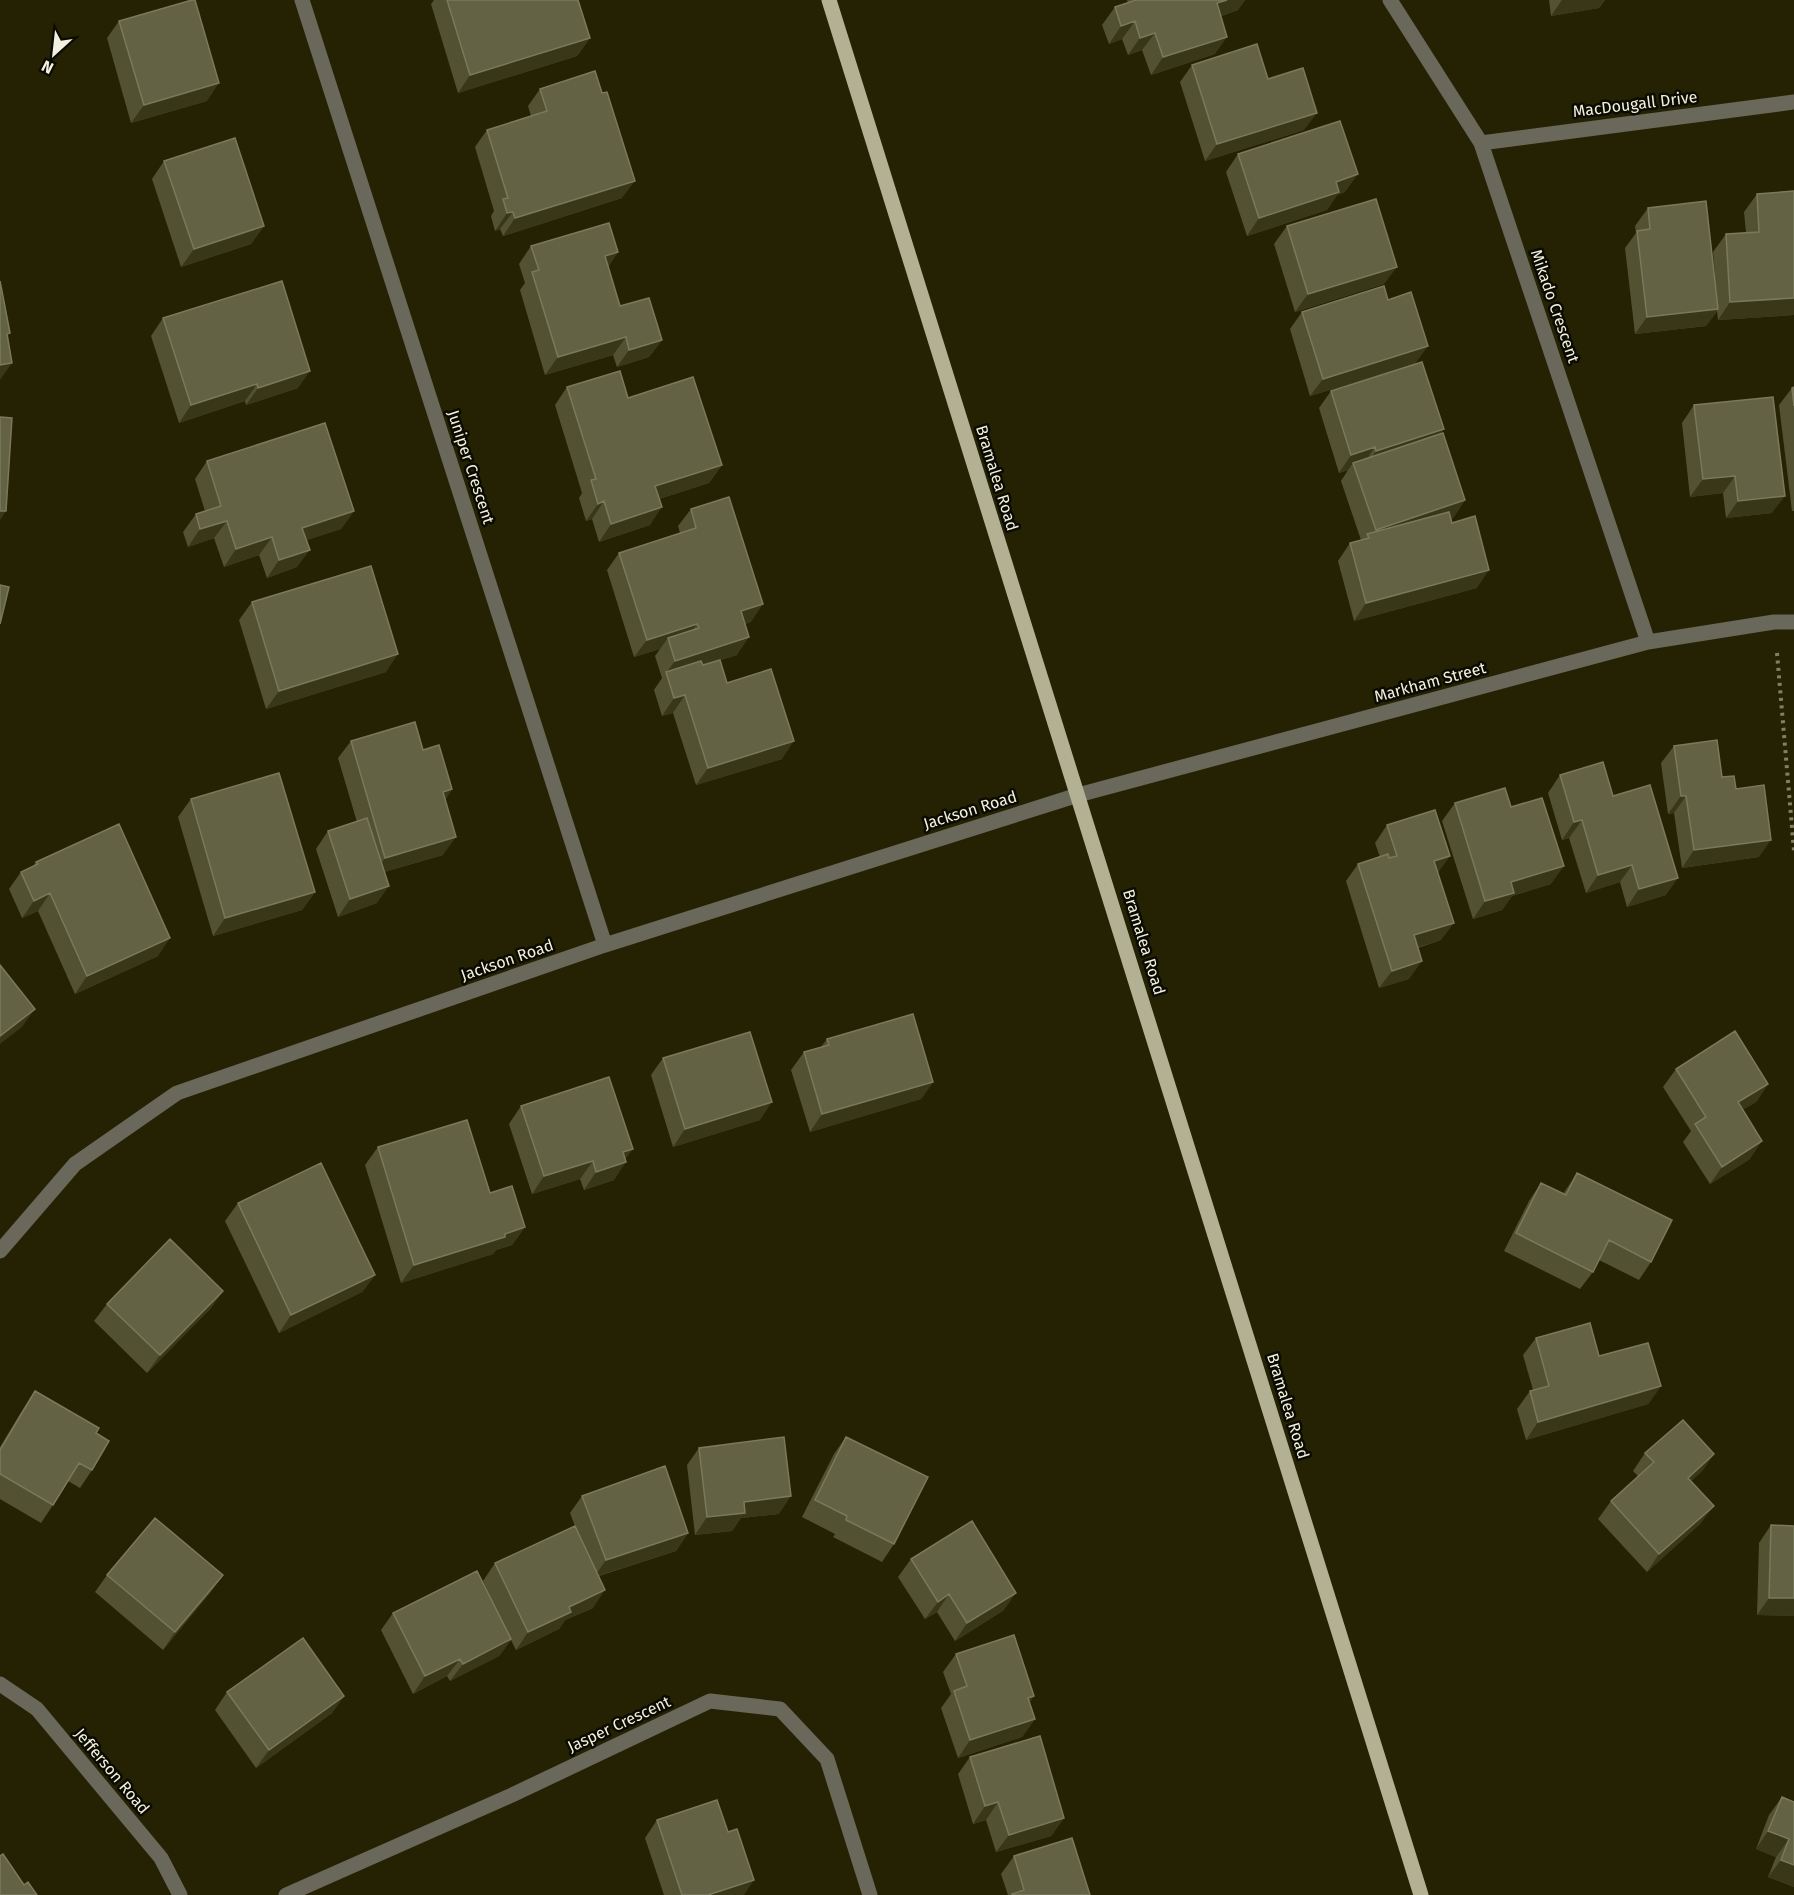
<svg xmlns="http://www.w3.org/2000/svg" width="1794" height="1895" viewBox="0 0 1794 1895" font-family="'Fira Sans',sans-serif">
  <style>
    .lines { fill: none; stroke-linecap: round; stroke-linejoin: round }
    .path { stroke: #818067; stroke-width: 4; stroke-dasharray: 3 4.5; stroke-linecap: butt }
    .minor { stroke: #69685a; stroke-width: 15 }
    .major { stroke: #b2b193; stroke-width: 15 }
    .wall { fill: #525132 }
    .shaded-wall { fill: #383717 }
    .building { fill: #636245; stroke: #7a795d; stroke-width: 1.5 }
    .labels { text-anchor: middle; dominant-baseline: central; stroke-width: 5; stroke-linejoin: round; paint-order: stroke }
    .street-label { font-size: 16px; fill: #f2f1df; stroke: #0c0b02 }
  </style>
  <rect width="100%" height="100%" fill="#242203"/>
  <g class="lines">
    <path class="path" d="M1777,653L1794,851"/>
    <path class="minor" d="M302,0L605,945
      M1390,0L1481,143L1648,642
      M1481,143L1794,102
      M0,1251L75,1164L177,1093L605,945L1078,795L1648,642L1774,622H1794
      M0,1684L37,1709L161,1858L180,1895
      M286,1895L512,1795L710,1701L780,1709L827,1759L870,1895"/>
    <path class="major" d="M829,0L1421,1895"/>
  </g>
  <path class="wall" d="M434,0H578L590,38L577,56L458,93L431,4Z
    M1127,0H1245L1238,10L1221,16L1215,54L1151,75L1142,50L1128,55L1122,39L1109,44L1102,25L1115,7L1128,3Z
    M1549,0H1605L1599,8L1551,16Z
    M119,21L207,101L131,123L107,38Z
    M1192,65L1268,79L1304,130L1205,161L1180,82Z
    M540,89L622,198L503,236L500,229L495,231L491,216L494,211L475,147L487,130L531,116L528,106Z
    M1238,154L1345,192L1337,195L1327,210L1247,236L1226,172Z
    M164,161L264,226L251,244L181,267L152,179Z
    M1794,191V315L1718,320L1717,311L1706,326L1635,334L1625,248L1636,233L1635,226L1648,208L1715,276L1713,252L1726,234L1746,233L1744,212L1757,194Z
    M1287,226L1384,284L1295,312L1274,244Z
    M531,246L618,252L608,267L620,306L662,340L649,357L617,367L613,355L545,375L520,290L525,283L519,264Z
    M1388,300L1415,364L1310,396L1290,329L1302,312Z
    M163,318L298,388L246,405L245,401L179,423L151,336Z
    M567,387L628,398L722,465L709,483L659,499L650,525L599,542L592,519L586,521L579,498L582,493L555,405Z
    M1794,387V511H1792L1779,405L1792,388Z
    M1331,391L1444,429L1440,434L1465,500L1453,518L1451,519L1477,588L1354,621L1338,561L1350,543L1361,540L1341,481L1348,470L1339,473L1319,408Z
    M1694,405L1772,513L1726,518L1723,493L1690,497L1682,423Z
    M207,461L354,511L341,529L306,540L297,567L267,578L259,555L224,567L214,538L188,547L183,532L196,514L205,511L195,479Z
    M691,509L751,622L745,624L737,655L720,660L727,683L782,759L696,785L673,713L662,716L654,690L662,678L655,656L660,649L634,657L607,570L619,553L680,533L678,526Z
    M252,602L386,672L266,709L239,620Z
    M351,741L423,750L452,789L445,800L443,855L384,872L377,903L338,917L316,849L328,831L357,822L338,758Z
    M1674,746L1736,789L1759,857L1682,868L1674,813L1668,814L1661,763Z
    M1560,775L1613,796L1666,895L1627,907L1620,882L1586,893L1569,838L1562,840L1548,793Z
    M191,799L315,892L302,910L213,936L178,817Z
    M1455,803L1511,807L1551,884L1512,896L1502,910L1473,919L1442,821Z
    M1387,825L1438,873L1441,940L1418,948L1409,979L1379,988L1346,881L1358,864L1380,857L1375,843Z
    M36,862L158,956L75,994L38,911L22,918L9,889L21,872L33,866Z
    M827,1039L933,1082L921,1099L810,1132L791,1070L804,1052L821,1047Z
    M663,1058L760,1120L673,1147L651,1075Z
    M1676,1069L1768,1084L1756,1102L1742,1110L1750,1159L1710,1184L1683,1142L1691,1131L1663,1087Z
    M521,1106L626,1159L614,1180L584,1190L580,1179L532,1194L509,1124Z
    M378,1147L525,1227L512,1245L496,1250L493,1254L401,1283L365,1165Z
    M1577,1173L1651,1262L1639,1280L1599,1260L1593,1272L1580,1289L1504,1251L1529,1201L1541,1183L1563,1194Z
    M238,1203L375,1275L362,1292L279,1333L225,1221Z
    M223,1291L211,1308L147,1373L94,1321L107,1304Z
    M1536,1338L1599,1356L1661,1386L1648,1404L1526,1440L1517,1409L1530,1391L1533,1390L1523,1355Z
    M35,1391L96,1433L92,1470L80,1488L68,1481L53,1505L41,1523L0,1499V1447L23,1409Z
    M846,1437L894,1544L882,1562L833,1537L835,1534L802,1517L834,1454Z
    M699,1448L779,1514L741,1518L732,1531L695,1535L687,1465Z
    M1645,1453L1714,1454L1702,1471L1691,1481L1701,1523L1647,1572L1598,1519L1611,1501L1638,1476L1633,1471Z
    M582,1496L688,1533L676,1551L599,1576L593,1608L565,1620L559,1629L516,1650L511,1640L499,1656L450,1681L447,1676L413,1694L381,1630L393,1613L491,1598L483,1581L495,1563L575,1526L570,1513Z
    M1771,1525L1794,1526V1616L1757,1615L1759,1543Z
    M911,1559L1004,1610L955,1641L937,1612L925,1619L898,1577Z
    M107,1575H223L210,1593L163,1650L95,1592Z
    M956,1654L1034,1696L1029,1703L1035,1719L1022,1737L958,1758L941,1708L951,1694L943,1672Z
    M227,1692L344,1696L332,1713L256,1768L215,1710Z
    M970,1757L1064,1818L1051,1836L996,1852L986,1820L973,1824L958,1774Z
    M1782,1797L1794,1802V1887L1768,1877L1776,1857L1756,1849L1769,1815Z
    M657,1820L744,1895H664L645,1838Z
    M1014,1856L1090,1895H1008L1001,1874Z"/>
  <path class="shaded-wall" d="M1227,0H1245L1238,10L1204,21L1217,3Z
    M1562,0H1605L1599,8L1551,16Z
    M1135,21L1122,39L1109,44L1121,26Z
    M1155,33L1142,50L1128,55L1140,38Z
    M1227,37L1215,54L1151,75L1163,57Z
    M590,38L577,56L458,93L470,75Z
    M219,83L207,101L131,123L144,105Z
    M1317,113L1304,130L1205,161L1217,144Z
    M1358,174L1345,192L1337,195L1327,210L1247,236L1259,218L1336,182Z
    M635,181L622,198L503,236L515,218Z
    M513,212L500,229L495,231L507,213Z
    M264,226L251,244L181,267L194,249Z
    M618,252L606,270L605,256Z
    M1397,267L1384,284L1295,312L1308,294Z
    M1794,298V315L1718,320L1730,302Z
    M1718,309L1706,326L1635,334L1647,317Z
    M626,337L613,355L545,375L558,357Z
    M662,340L649,357L617,367L629,350Z
    M1428,346L1415,364L1310,396L1323,379Z
    M12,363L0,380V365Z
    M310,371L298,388L246,405L258,388Z
    M257,384L245,401L179,423L191,405Z
    M1444,429L1431,447L1364,469L1376,451Z
    M1375,447L1363,465L1353,463L1348,470L1339,473L1351,455Z
    M722,465L709,483L643,504L655,486Z
    M1735,476L1723,493L1690,497L1703,479Z
    M1785,496L1772,513L1726,518L1738,501Z
    M1465,500L1453,518L1363,548L1376,530Z
    M604,501L592,519L586,521L598,504Z
    M662,507L650,525L599,542L611,524Z
    M0,511H6L0,520Z
    M354,511L341,529L290,546L302,528Z
    M227,521L214,538L188,547L200,529Z
    M272,537L259,555L224,567L236,549Z
    M310,550L297,567L267,578L279,560Z
    M1489,570L1477,588L1354,621L1366,603Z
    M763,604L751,622L729,629L741,611Z
    M697,624L685,641L668,638L660,649L634,657L647,640Z
    M749,637L737,655L668,677L666,673L675,661Z
    M398,654L386,672L266,709L279,691Z
    M685,695L673,713L662,716L674,698Z
    M794,741L782,759L696,785L708,768Z
    M452,789L440,807L443,792Z
    M1681,796H1686L1674,813L1668,814Z
    M1582,820L1569,838L1562,840L1574,822Z
    M456,837L443,855L373,875L385,858Z
    M1771,840L1759,857L1682,868L1694,850Z
    M1450,856L1437,874L1434,861Z
    M1632,865L1620,882L1586,893L1598,875Z
    M1564,866L1551,884L1512,896L1502,910L1473,919L1485,901L1511,882Z
    M1678,878L1666,895L1627,907L1639,889Z
    M389,886L377,903L338,917L350,899Z
    M315,892L302,910L213,936L225,918Z
    M50,893L38,911L22,918L34,901Z
    M1454,923L1441,940L1402,952L1414,935Z
    M170,938L158,956L75,994L87,976Z
    M1422,961L1409,979L1379,988L1392,971Z
    M35,1009L22,1027L0,1044V1036Z
    M933,1082L921,1099L810,1132L822,1114Z
    M1768,1084L1756,1102L1725,1120L1738,1102Z
    M772,1102L760,1120L673,1147L685,1129Z
    M1762,1141L1750,1159L1710,1184L1722,1167Z
    M633,1149L622,1164L626,1162L614,1180L584,1190L596,1172L623,1152Z
    M593,1161L580,1179L532,1194L544,1176Z
    M525,1227L512,1245L496,1250L493,1254L401,1283L414,1265Z
    M375,1275L362,1292L279,1333L291,1315Z
    M223,1291L211,1308L147,1373L160,1355Z
    M1661,1386L1648,1404L1526,1440L1538,1422Z
    M1714,1454L1702,1471L1676,1495L1688,1478Z
    M791,1496L779,1514L741,1518L732,1531L695,1535L707,1517L744,1502Z
    M1714,1506L1701,1523L1647,1572L1659,1554Z
    M688,1533L676,1551L594,1577L606,1560Z
    M223,1575L210,1593L163,1650L175,1632Z
    M605,1590L593,1608L565,1620L559,1629L516,1650L528,1632L569,1607Z
    M1016,1593L1004,1610L955,1641L967,1623Z
    M949,1594L937,1612L925,1619L938,1602Z
    M1769,1598H1794V1616L1757,1615Z
    M511,1639L499,1656L450,1681L463,1664Z
    M460,1659L447,1676L413,1694L425,1676Z
    M344,1696L332,1713L256,1768L269,1750Z
    M1034,1696L1022,1714L1028,1698Z
    M1035,1719L1022,1737L958,1758L970,1740Z
    M998,1802L986,1820L973,1824L985,1806Z
    M1064,1818L1051,1836L996,1852L1009,1835Z
    M1768,1831L1789,1839L1776,1857L1756,1849Z
    M1781,1860L1794,1865V1887L1768,1877Z
    M754,1880L744,1895H708Z"/>
  <path class="building" d="M192,0H195L219,83L144,105L119,21Z
    M447,0H578L590,38L470,75Z
    M1136,0H1227L1217,3L1227,37L1163,57L1155,33L1140,38L1135,21L1121,26L1115,7Z
    M1257,44L1268,79L1303,68L1317,113L1217,144L1192,65Z
    M595,71L602,93L607,92L635,181L515,218L513,212L507,213L503,199L508,198L487,130L547,111L540,89Z
    M1340,121L1358,174L1336,182L1339,192L1259,218L1238,154Z
    M235,138L264,226L194,249L164,161Z
    M1794,191V298L1730,302L1726,234L1759,232L1757,194Z
    M1376,199L1397,267L1308,294L1287,226Z
    M1706,201L1718,309L1647,317L1637,231L1650,229L1648,208Z
    M609,223L618,252L605,256L620,306L649,298L662,340L629,350L626,337L558,357L532,272L539,270L531,246Z
    M0,281L10,333L7,334L12,363L0,365Z
    M282,281L310,371L258,388L257,384L191,405L163,318Z
    M1384,286L1388,300L1411,292L1428,346L1323,379L1302,312Z
    M1422,362L1444,429L1376,451L1375,447L1351,455L1331,391Z
    M620,371L628,398L693,377L722,465L655,486L662,507L611,524L604,501L598,504L591,480L596,479L567,387Z
    M1794,387V406L1792,388Z
    M1773,397L1785,496L1738,501L1735,476L1703,479L1694,405Z
    M0,417L12,418L6,511H0Z
    M325,423L354,511L302,528L310,550L279,560L272,537L236,549L227,521L200,529L196,514L221,506L207,461Z
    M1443,433L1465,500L1376,530L1353,463Z
    M729,497L763,604L741,611L749,637L675,661L668,638L699,628L697,624L647,640L619,553L696,528L691,509Z
    M1449,512L1452,523L1475,516L1489,570L1366,603L1350,543L1369,538L1367,534Z
    M371,566L398,654L279,691L252,602Z
    M0,585L9,587L0,624Z
    M720,660L727,683L771,669L794,741L708,768L685,695L674,698L666,672L701,661L703,665Z
    M415,722L423,750L439,745L452,789L443,792L456,837L385,858L351,741Z
    M1717,740L1722,777L1734,776L1736,789L1764,785L1771,840L1694,850L1686,796H1681L1674,746Z
    M1603,762L1613,796L1650,785L1678,878L1639,889L1632,865L1598,875L1582,820L1574,822L1560,775Z
    M279,773L315,892L225,918L191,799Z
    M1505,788L1511,807L1542,798L1564,866L1511,882L1514,893L1485,901L1455,803Z
    M1435,810L1450,856L1434,861L1454,923L1414,935L1422,961L1392,971L1358,864L1388,854L1389,858L1397,856L1387,825Z
    M367,818L389,886L350,899L328,831Z
    M119,824L170,938L87,976L50,893L34,901L21,872L38,864L36,862Z
    M0,965L35,1009L0,1036Z
    M913,1014L933,1082L822,1114L804,1052L829,1045L827,1039Z
    M1735,1031L1768,1084L1738,1102L1762,1141L1722,1167L1695,1124L1706,1117L1676,1069Z
    M750,1032L772,1102L685,1129L663,1058Z
    M609,1077L633,1149L623,1152L626,1162L596,1172L593,1161L544,1176L521,1106Z
    M467,1120L490,1193L512,1186L525,1227L505,1234V1237L414,1265L378,1147Z
    M321,1163L375,1275L291,1315L238,1203Z
    M1577,1173L1672,1220L1651,1262L1609,1240L1593,1272L1516,1233L1541,1183L1566,1195Z
    M170,1239L223,1291L160,1355L107,1304Z
    M1590,1323L1599,1356L1648,1343L1661,1386L1538,1422L1530,1391L1549,1386L1536,1338Z
    M35,1391L99,1428L96,1433L109,1441L92,1470L79,1463L53,1505L0,1474V1450Z
    M1683,1420L1714,1454L1688,1478L1714,1506L1659,1554L1611,1501L1654,1462L1645,1453Z
    M784,1437L791,1496L744,1502L745,1513L707,1517L699,1448Z
    M846,1437L928,1477L894,1544L846,1520L847,1516L815,1500Z
    M665,1466L688,1533L606,1560L582,1496Z
    M155,1518L223,1575L175,1632L107,1575Z
    M972,1521L1016,1593L967,1623L949,1594L938,1602L911,1559Z
    M1771,1525L1794,1526V1598H1769Z
    M575,1526L605,1590L569,1607L571,1612L528,1632L495,1563Z
    M477,1571L511,1639L463,1664L460,1659L425,1676L393,1613Z
    M1014,1635L1034,1696L1028,1698L1035,1719L970,1740L954,1691L967,1686L956,1654Z
    M303,1638L344,1696L269,1750L227,1692Z
    M1040,1736L1064,1818L1009,1835L998,1802L985,1806L970,1757Z
    M1782,1797L1794,1802V1865L1781,1860L1789,1839L1768,1831Z
    M717,1800L728,1832L737,1829L754,1880L708,1895H682L657,1820Z
    M1072,1838L1090,1895H1013L1012,1894L1024,1890L1014,1856Z
    M3,1854L24,1885L28,1882L37,1895H0V1856Z"/>
  <g class="labels">
    <g class="street-label">
      <text transform="translate(1635 104) rotate(-7)">MacDougall Drive</text>
      <text transform="translate(1555 306) rotate(71)">Mikado Crescent</text>
      <text transform="translate(471 467) rotate(72)">Juniper Crescent</text>
      <text transform="translate(997 478) rotate(73)">Bramalea Road</text>
      <text transform="translate(1430 682) rotate(-15)">Markham Street</text>
      <text transform="translate(970 810) rotate(-17)">Jackson Road</text>
      <text transform="translate(1144 942) rotate(73)">Bramalea Road</text>
      <text transform="translate(507 960) rotate(-19)">Jackson Road</text>
      <text transform="translate(1288 1406) rotate(73)">Bramalea Road</text>
      <text transform="translate(619 1724) rotate(-25)">Jasper Crescent</text>
      <text transform="translate(112 1771) rotate(50)">Jefferson Road</text>
    </g>
  </g>
  <g transform="translate(54 54) rotate(207)" stroke="#0c0b02" stroke-width="4.5" paint-order="stroke">
  <path d="M0-4.5L10 22L0 15L-10 22Z" fill="#f2f1df"/>
  <text y="-9" font-size="16" font-weight="bold" text-anchor="middle" fill="#f2f1df">N</text>
  </g>
</svg>
